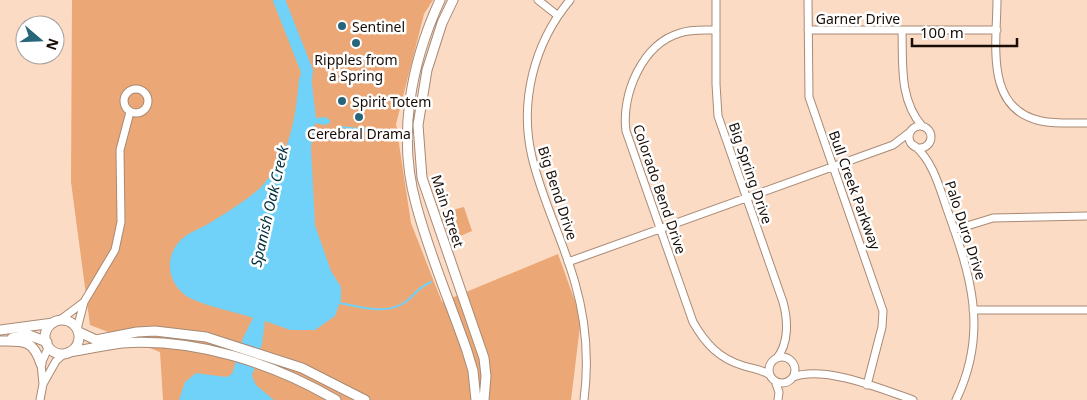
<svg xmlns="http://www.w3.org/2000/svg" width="1087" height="400" viewBox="0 0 1087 400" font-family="'Noto Sans',sans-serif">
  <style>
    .green { fill: #eba775 }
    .water { fill: #70d2f8 }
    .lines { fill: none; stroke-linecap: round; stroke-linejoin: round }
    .stream { stroke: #70d2f8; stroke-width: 2 }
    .river { stroke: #70d2f8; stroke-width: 12 }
    .minor-casing { stroke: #a88a75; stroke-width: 9 }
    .tertiary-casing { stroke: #a88a75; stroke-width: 11 }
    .minor { stroke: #fff; stroke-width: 7 }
    .tertiary { stroke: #fff; stroke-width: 9 }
    .poi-dot { fill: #27657b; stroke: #fff; stroke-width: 2 }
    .labels { text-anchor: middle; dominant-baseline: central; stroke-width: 5; stroke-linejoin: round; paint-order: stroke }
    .street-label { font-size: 14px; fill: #190e07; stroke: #fff }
    .poi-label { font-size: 14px; fill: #190e07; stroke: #fff; text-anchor: start }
    .water-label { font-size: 15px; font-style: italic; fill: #002f3e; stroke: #fff }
  </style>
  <rect width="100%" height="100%" fill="#fcdbc5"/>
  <path class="green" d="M72,0H433L424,14L396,124L411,223L442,302L558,254L581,318L571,400H163L160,352L90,325L71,182Z
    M464,207L472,231L451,240L440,213Z"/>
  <path class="water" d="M307,71L311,76L316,118L325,117L330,120V123L324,125L315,123L311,147L315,225L331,271L341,287V299L335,316L315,330H290L265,321L262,344L252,376L256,385L274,400H179L185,382L196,373L226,377L232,374L243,338L253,318C233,311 211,308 192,299C170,289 162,261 179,242C185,234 199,229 208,224C223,215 249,199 261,187C290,157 296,117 299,78Z"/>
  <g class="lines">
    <path class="stream" d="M340,127L368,130
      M340,303C360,307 384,315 404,303C416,295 415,289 431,282"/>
    <path class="river" d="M279,0L307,71L305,87"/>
    <defs>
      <path id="minor" d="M538,0L557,15
        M570,0C534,43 519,102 532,157C542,200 563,240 575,283C586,321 589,361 584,400
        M716,0V84L718,116L783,302C788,320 789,343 777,358
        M808,0L809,97L883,311L882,327L867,385
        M997,0C997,43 984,109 1041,121C1056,124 1072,123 1087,123
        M715,30C704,30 691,29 680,33C642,44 621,95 626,131L693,322C705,343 719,359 744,366C754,369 761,369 770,375
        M808,30H997
        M902,31C903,64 899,99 922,126
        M124 101a12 12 0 1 1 24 0a12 12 0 1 1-24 0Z
        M909 137a11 11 0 1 1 22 0a11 11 0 1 1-22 0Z
        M915,146C933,162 939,186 947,209C971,276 989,332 956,400
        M954,230L993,218L1087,216
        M568,262L893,145L910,132
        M973,310H1087
        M60,320L84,302L115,250L121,222L120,150L130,112
        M77,329L84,302
        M769 370a13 13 0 1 1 26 0a13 13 0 1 1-26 0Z
        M793,377C824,365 882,389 913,400
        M775,381L779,392L778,400
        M43,384L56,361L65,353
        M40,400L43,384L41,364L49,346"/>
      <path id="tertiary" d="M440,0C411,63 397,136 416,204C429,254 450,302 467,351L473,371L476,400
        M453,0L442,23L427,70L418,125L422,178L484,358L486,376L484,400
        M45 337a17 17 0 1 1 34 0a17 17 0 1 1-34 0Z
        M0,330L53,323
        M79,332L96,340L137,332L155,331L206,337L302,368L365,400
        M12,338L29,335L47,342
        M0,341C24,341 33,339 41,364
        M69,352C86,350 104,345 122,343C196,338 273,363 336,400"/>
    </defs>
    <use href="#minor" class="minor-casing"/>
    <use href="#tertiary" class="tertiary-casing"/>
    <use href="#minor" class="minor"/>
    <use href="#tertiary" class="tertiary"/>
  </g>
  <g class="poi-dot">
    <circle cx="342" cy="26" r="5"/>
    <circle cx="356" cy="43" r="5"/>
    <circle cx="342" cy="101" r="5"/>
    <circle cx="359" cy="117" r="5"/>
  </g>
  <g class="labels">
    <g class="street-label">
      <text x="858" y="18">Garner Drive</text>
      <text transform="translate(751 173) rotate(71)">Big Spring Drive</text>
      <text transform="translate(660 189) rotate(71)">Colorado Bend Drive</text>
      <text transform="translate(855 190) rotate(70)">Bull Creek Parkway</text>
      <text transform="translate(558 193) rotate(72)">Big Bend Drive</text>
      <text transform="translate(448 211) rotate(72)">Main Street</text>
      <text transform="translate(966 230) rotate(72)">Palo Duro Drive</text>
    </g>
    <g class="poi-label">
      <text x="352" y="26">Sentinel</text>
      <text x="356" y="59" text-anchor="middle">Ripples from<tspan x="356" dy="16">a Spring</tspan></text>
      <text x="352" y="101">Spirit Totem</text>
      <text x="359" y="133" text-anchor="middle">Cerebral Drama</text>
    </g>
    <g class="water-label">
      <text transform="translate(269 206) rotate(-77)">Spanish Oak Creek</text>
    </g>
  </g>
  <g transform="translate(40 40) rotate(109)"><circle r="24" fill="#ffffff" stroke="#a39f9c"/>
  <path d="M0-4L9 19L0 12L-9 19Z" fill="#27657b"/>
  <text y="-8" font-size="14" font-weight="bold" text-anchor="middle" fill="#190e07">N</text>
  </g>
  <path d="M912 38v8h105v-8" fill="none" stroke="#190e07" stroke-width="2.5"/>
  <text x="920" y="38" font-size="15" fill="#190e07" stroke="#ffffff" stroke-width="4" paint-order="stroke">100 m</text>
</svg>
